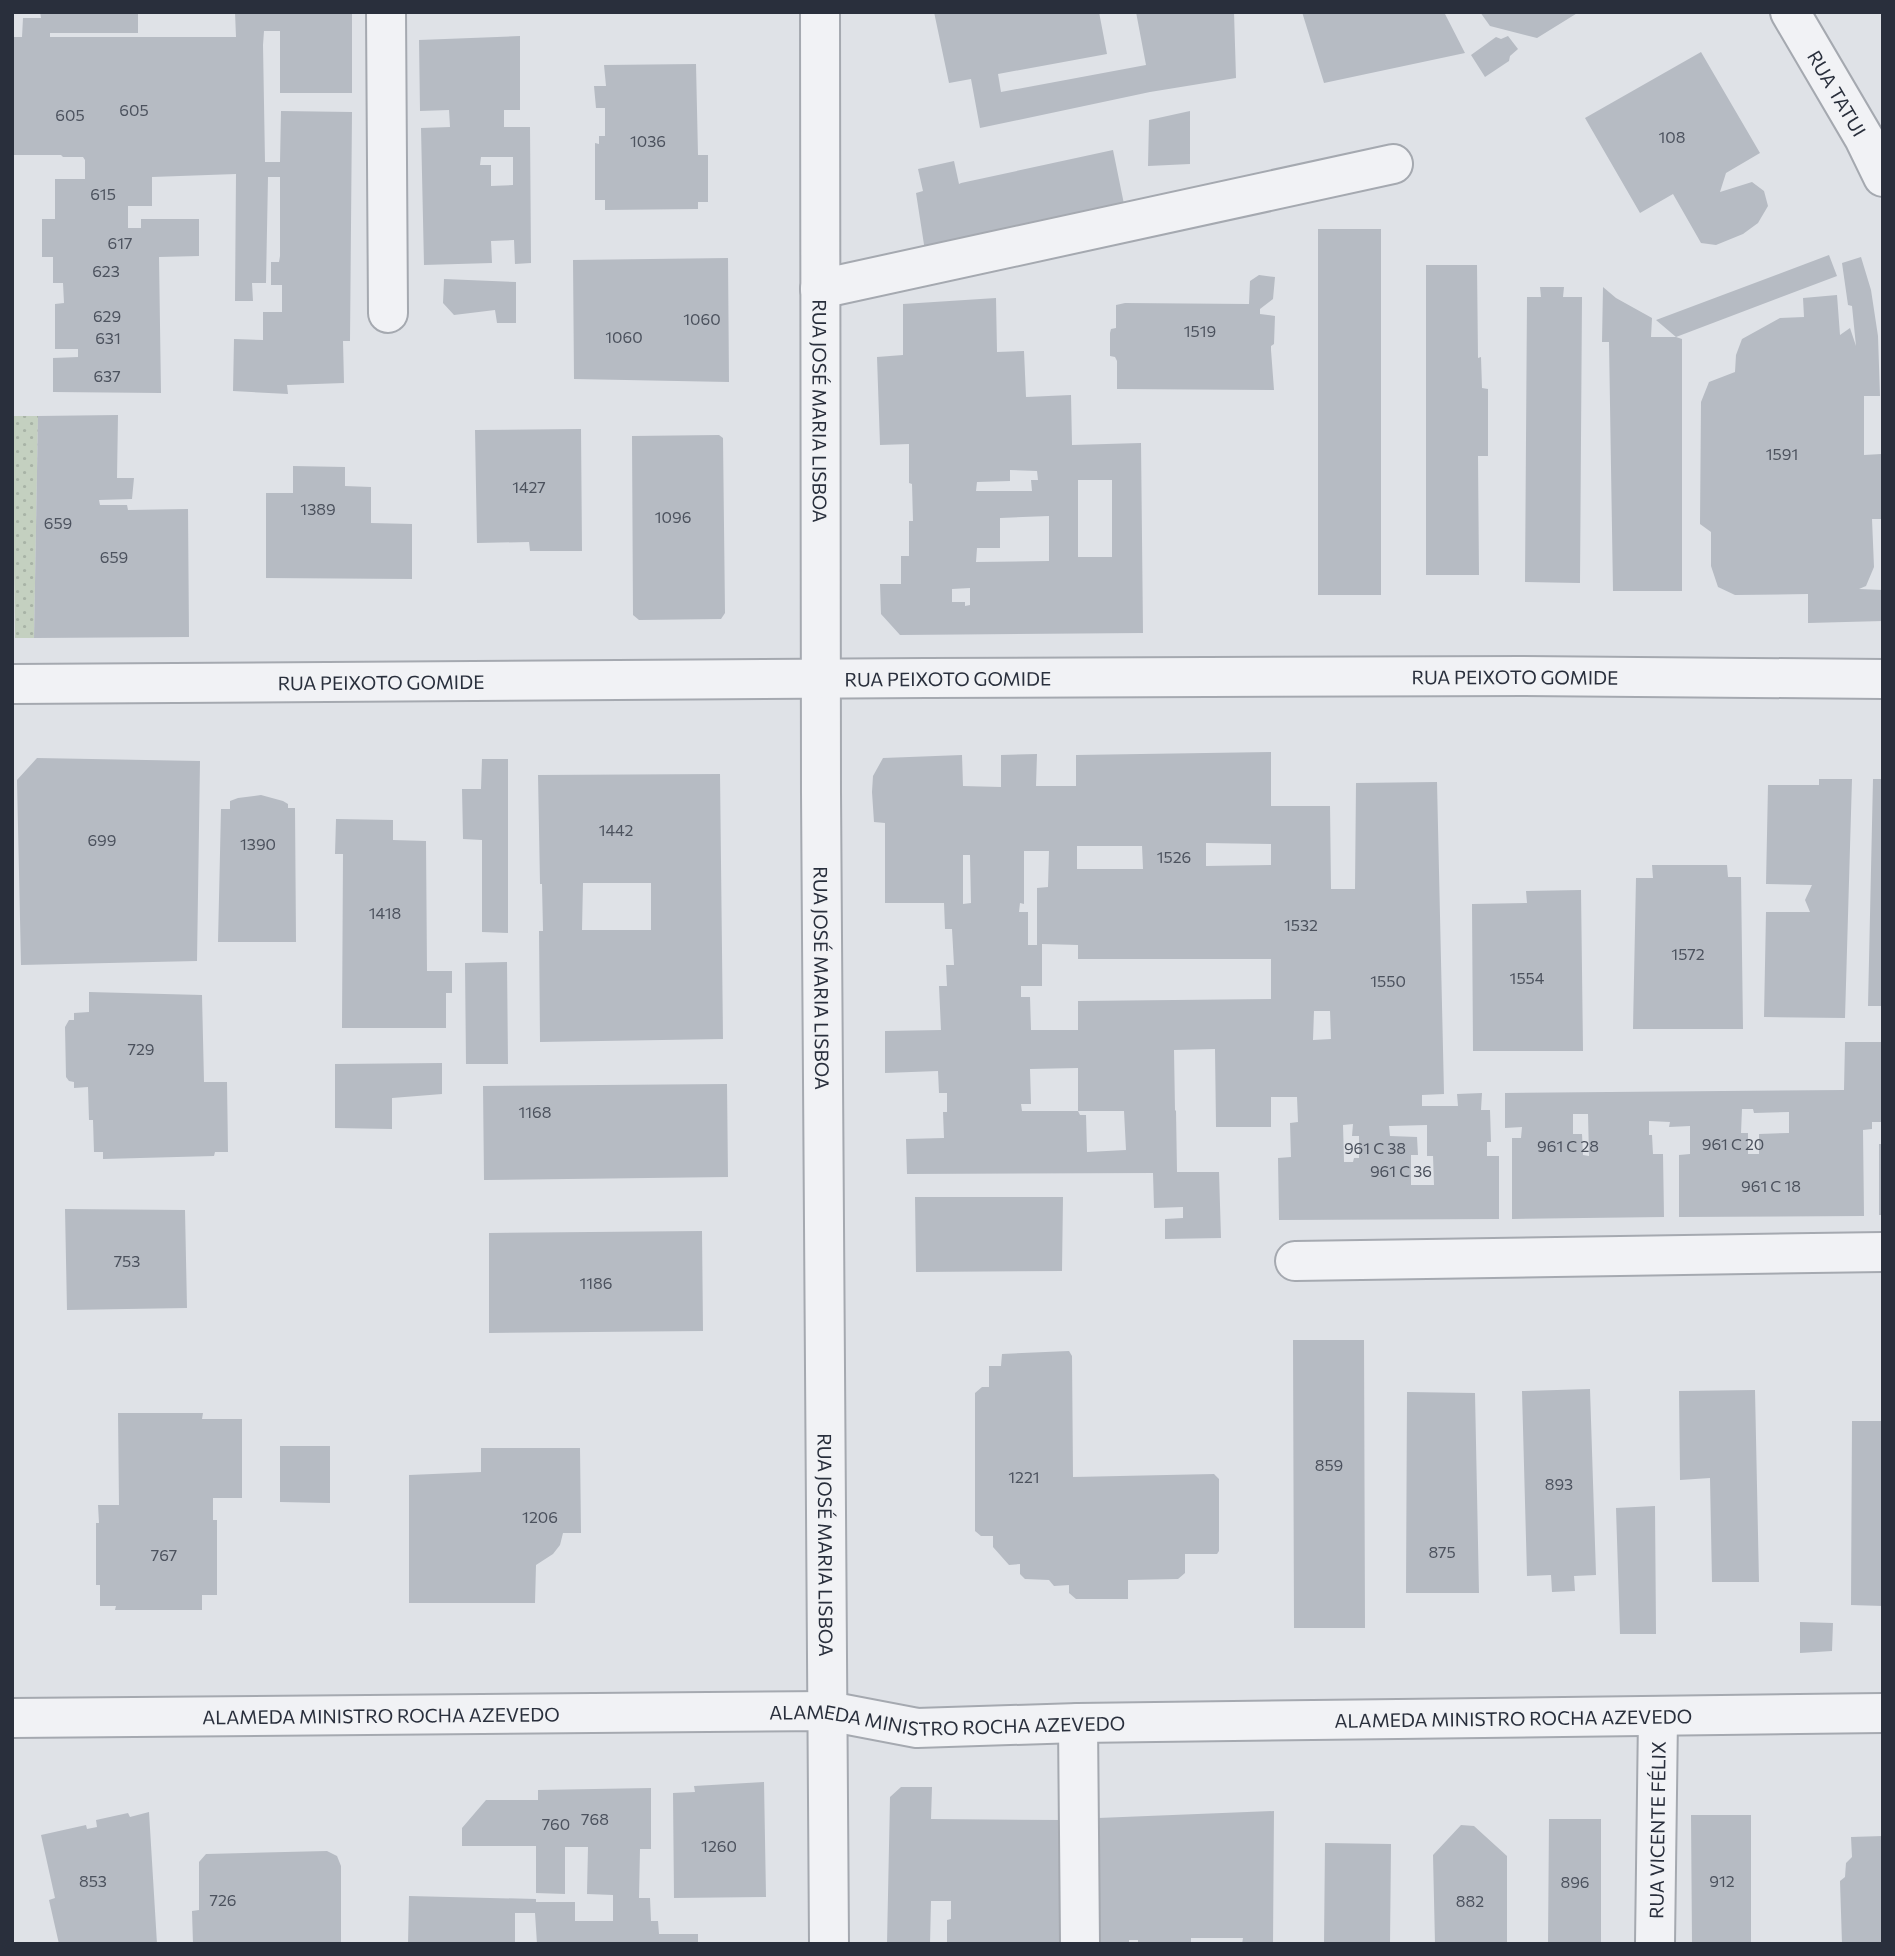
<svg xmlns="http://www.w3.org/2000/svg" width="1895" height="1956" viewBox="0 0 1895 1956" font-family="Commissioner,sans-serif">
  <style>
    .grass { fill: url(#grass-dots) }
    .building { fill: #b6bbc3; fill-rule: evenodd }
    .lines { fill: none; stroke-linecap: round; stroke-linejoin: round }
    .minor-casing { stroke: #a5a9b0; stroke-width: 42 }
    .minor { stroke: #f1f2f5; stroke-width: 38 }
    .labels { text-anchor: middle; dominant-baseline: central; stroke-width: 5; stroke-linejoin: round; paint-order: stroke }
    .number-label { font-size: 16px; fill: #4c525e }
    .street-label { font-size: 19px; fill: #292f3c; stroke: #eef0f5 }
  </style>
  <defs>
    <pattern id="grass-dots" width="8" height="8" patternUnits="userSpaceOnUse" patternTransform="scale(1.75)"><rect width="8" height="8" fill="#c4d0c0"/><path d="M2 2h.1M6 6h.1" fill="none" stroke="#a8b3a6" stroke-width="1.8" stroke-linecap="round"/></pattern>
  </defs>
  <rect width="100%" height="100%" fill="#dfe2e7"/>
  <path class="grass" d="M12,416H38L34,638H15Z"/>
  <path class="building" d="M40,12H138V33H50V37H236L235,12H352V93H280V31H264L263,45L265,162H280L281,111L352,112L350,341H343L344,383L287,385L288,394L233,391L234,339L263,340V312H282V285H271V262H279L280,256V177H268L266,283H252L253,301H235L236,174L152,177V206H128V228H141V219H199V256L159,257L161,393L53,392V358L78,357V349H55V304L64,303L63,283H53V257H42V219H55V179H85V160L83,157H63L61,155H12V37H22L23,18H41Z
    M934,12H1099L1107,54L998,74L1001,92L1146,65L1136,12H1234L1236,78L1150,92L980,128L971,79L949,83Z
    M1302,12H1444L1465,53L1324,83Z
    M1480,12H1579L1537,38L1490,26Z
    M520,36V110H504V127H530L531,263L515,264L514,240L491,241L492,263L424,265L421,128L450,127L449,110L420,111L419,40ZM481,157H513V185L491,186V165H480Z
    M1508,36L1518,49L1510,56L1509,61L1485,77L1471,55L1496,37L1501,39Z
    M1701,52L1760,153L1726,173L1720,192L1752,182L1764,191L1768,206L1758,223L1743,234L1716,245L1701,243L1673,194L1640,213L1585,118Z
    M696,64L698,155H708V202H698V209L605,210V200H595V143L599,144V136H605V108H596L594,86H606L604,65Z
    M1190,111V164L1148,166L1149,120Z
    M1113,150L1125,209L925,251L916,193L923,191L918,169L954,161L959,184L961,183Z
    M1318,229H1381V595H1318Z
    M1829,255L1837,276L1676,337L1656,320Z
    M1861,257L1871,290L1878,336L1880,396H1864V455L1881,454L1882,519H1872L1874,567L1866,586L1859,589L1883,590V621L1808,623V594L1735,595L1718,587L1711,566V532L1700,524L1701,402L1709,382L1735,372L1736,355L1742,339L1780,318L1804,317L1803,298L1837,295L1840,335L1850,328L1856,346L1852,306L1848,305L1842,263Z
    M728,258L729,382L574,379L573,260Z
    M1426,265H1477L1478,358L1481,357L1482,388L1488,389V456H1478L1479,575H1426Z
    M1259,275L1275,277L1273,299L1260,309V314L1275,316L1274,344L1271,346V350L1274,390L1117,389V361L1115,357L1110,356V333L1111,329L1116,328V305L1125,303L1249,304L1250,281Z
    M444,279L516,282V323H497L495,310L454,315L443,303Z
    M1540,287H1564L1563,297H1582L1580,583L1525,582L1527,297H1541Z
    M1603,287L1616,298L1652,318L1651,337H1676L1682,339V591H1613L1609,342H1602Z
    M996,298L997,352L1024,351L1026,397L1071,395L1072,445L1141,443L1143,633L900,635L881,614L880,584H901V556H909V521H913L912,484L909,483V444L880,445L877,357L903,355V304ZM1010,470L1037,471L1038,480H1031L1032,491H976L977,482L1010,481ZM1078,480H1112V557H1078ZM1049,516V561L976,562L977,548H1000V518ZM970,588V605L965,606V602H952V589Z
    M118,415L117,478H134L132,499L99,500L100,505H127L128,510L188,509L189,637L34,638L38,416Z
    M581,429L582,551H530L529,542L477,543L475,430Z
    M719,435L723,438L725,613L721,619L639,620L633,615L632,436Z
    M293,466L345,467V486L371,487V523L412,524V579L266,578V493H293Z
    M1271,752V806H1330L1331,889H1355L1356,783L1437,782L1444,1094L1422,1095V1106H1458L1457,1094L1482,1093L1481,1110H1490L1491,1142H1487V1156H1499V1219L1279,1220L1278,1158L1291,1157L1290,1123L1298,1122L1297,1097H1271V1127H1216L1215,1049L1174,1050L1175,1111L1176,1110L1177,1172H1219L1221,1238L1165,1239V1219L1183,1218V1207L1154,1208L1153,1173L907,1174L906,1139L944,1138L943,1112H947V1093H939L938,1071L885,1073V1031L941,1030L939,986H947L946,965H954L952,929H945L944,903H885V823L874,822L872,792L873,776L883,758L962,755L963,786L1001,787V755L1037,754L1036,786H1076V755ZM1206,843L1271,844V865L1206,866ZM1077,846H1142L1143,869H1077ZM1024,851H1049L1048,887L1037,888V945H1028V912H1019L1020,903L1024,904ZM963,855H970L971,903L963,904ZM1042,944L1078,945V959H1271V999L1078,1001V1030H1031L1030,997H1021V986H1042ZM1314,1011H1330L1331,1039L1313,1040ZM1078,1068V1111H1124L1126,1150L1087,1152L1086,1115H1080L1078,1111H1022L1021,1104H1031L1030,1069ZM1353,1124L1352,1136H1359V1158H1354L1353,1162H1344L1343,1125ZM1427,1125V1156H1433L1434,1185H1411V1155H1418L1417,1137L1390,1136L1389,1126Z
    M37,758L200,761L197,961L21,965L17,780Z
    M482,759H508V933L482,932V840L463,839L462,789H481Z
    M720,774L723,1039L540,1042L539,931H543L542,884H540L538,775ZM583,883H651V930H582Z
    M1819,779H1852L1845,1018L1764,1017L1766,912H1810L1805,900L1812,885L1766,884L1768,785H1819Z
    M1873,779H1883V1006H1868Z
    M261,795L283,801L288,804V808H295L296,942H218L221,809H230V801L238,798Z
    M336,819L393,820V840L426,841L427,971H452V993H446V1028H342L343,854H335Z
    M1652,865H1727L1728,877H1741L1743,1029H1633L1636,878H1653Z
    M1581,890L1583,1051H1473L1472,904L1527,903L1526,891Z
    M507,962L508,1064H466L465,963Z
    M89,992L202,995L204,1082H227L228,1152H215L214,1156L103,1159V1152H94L93,1120H89L88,1087L74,1088V1082L69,1081L66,1077L65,1027L69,1020H74V1013L89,1012Z
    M1845,1042H1883V1122H1872V1129L1863,1130L1864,1216L1679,1217V1155L1690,1154V1126L1669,1127L1670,1122L1649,1121V1135H1652L1653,1154H1663L1664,1217L1512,1219V1138H1521L1522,1127L1505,1128V1093L1844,1090ZM1742,1109H1753L1754,1113L1789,1112V1133L1759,1134V1154H1748V1133H1741ZM1573,1114H1588L1589,1156L1583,1155L1582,1134H1573Z
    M442,1063V1094L392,1098V1129L335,1128V1064Z
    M727,1084L728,1177L484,1180L483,1086Z
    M1879,1144H1883V1215H1879Z
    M915,1197H1063L1062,1271L916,1272Z
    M65,1209L185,1210L187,1308L67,1310Z
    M702,1231L703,1331L489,1333V1233Z
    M1293,1340H1364L1365,1628H1294Z
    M1069,1351L1072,1356L1073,1477L1214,1474L1219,1479V1551L1217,1554H1185V1573L1178,1579L1128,1580V1599H1076L1069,1593V1585L1054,1586L1049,1580L1025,1579L1020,1574V1564L1009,1565L993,1547V1536H981L975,1531V1393L982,1387H989V1366H1001L1002,1354Z
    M1590,1389L1596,1575L1574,1576L1575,1591L1552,1592L1551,1575L1527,1576L1522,1391Z
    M1755,1390L1759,1582H1712L1710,1478L1680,1480L1679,1391Z
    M1407,1392L1475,1393L1479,1593H1406Z
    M118,1413H203L202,1419H242V1498H213V1520H217V1595H202V1610H115L116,1606H100V1585H96V1523H99L98,1505H119Z
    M1852,1421H1883V1606L1851,1605Z
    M280,1446H330V1503L280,1502Z
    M481,1448H580L581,1533H563L560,1545L553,1554L536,1565L535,1603H409V1475L481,1472Z
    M1655,1506L1656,1634H1620L1616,1508Z
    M1800,1622L1833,1623L1832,1651L1800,1653Z
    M764,1782L766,1897L674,1898L673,1793L695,1792L694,1786Z
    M901,1787H932L931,1819L1063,1820L1070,1944H947V1920L951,1919V1901H931L930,1944H887L890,1797Z
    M651,1788V1849H640L639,1898H650L651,1921H658L659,1934H698V1944H537L535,1913H515V1944H408L409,1896L536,1899V1902H575V1921H613V1895L587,1894L588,1847H565V1894L536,1893V1846H462V1828L486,1800H538V1790Z
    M1274,1811L1273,1944H1242L1243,1938H1191V1944H1138V1940H1129V1944H1093L1098,1913V1818Z
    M149,1812L157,1944H59L49,1900L55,1898L41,1835L86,1825L87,1829L97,1827L96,1820L128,1813L130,1817Z
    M1691,1815H1751V1944H1692Z
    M1549,1819H1601V1944H1548Z
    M1461,1825L1474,1826L1507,1856V1944H1435L1433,1855Z
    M1883,1836V1944H1842L1840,1881L1845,1877L1846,1863L1852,1857L1851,1837Z
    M1325,1843L1391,1844L1390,1944H1324Z
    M327,1851L337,1856L341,1866V1944H193L192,1911L199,1910V1862L206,1854Z"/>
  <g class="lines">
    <defs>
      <g id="minor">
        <path d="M386,12L388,313"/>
        <path id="s1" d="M820,12L821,793L829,1944"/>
        <path id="s2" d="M1790,12L1864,138L1883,177"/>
        <path d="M820,289L1393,164"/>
        <path id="s3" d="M12,684L926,678L1524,676L1883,679"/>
        <path d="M1295,1261L1883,1252"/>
        <path id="s4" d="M12,1718L828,1711L917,1728L1078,1723L1883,1713"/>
        <path d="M1078,1723L1080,1944"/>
        <path id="s5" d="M1655,1944L1658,1717"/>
      </g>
    </defs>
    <use href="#minor" class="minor-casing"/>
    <use href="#minor" class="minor"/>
  </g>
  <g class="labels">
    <g class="number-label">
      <text x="134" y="109">605</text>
      <text x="70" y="114">605</text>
      <text x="1672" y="136">108</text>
      <text x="648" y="140">1036</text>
      <text x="103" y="193">615</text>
      <text x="120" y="242">617</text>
      <text x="106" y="270">623</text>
      <text x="107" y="315">629</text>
      <text x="702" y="318">1060</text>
      <text x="1200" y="330">1519</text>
      <text x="624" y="336">1060</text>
      <text x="108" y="337">631</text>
      <text x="107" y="375">637</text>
      <text x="1782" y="453">1591</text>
      <text x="529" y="486">1427</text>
      <text x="318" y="508">1389</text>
      <text x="673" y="516">1096</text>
      <text x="58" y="522">659</text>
      <text x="114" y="556">659</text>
      <text x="616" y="829">1442</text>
      <text x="102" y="839">699</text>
      <text x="258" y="843">1390</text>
      <text x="1174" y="856">1526</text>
      <text x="385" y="912">1418</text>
      <text x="1301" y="924">1532</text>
      <text x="1688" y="953">1572</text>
      <text x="1527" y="977">1554</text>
      <text x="1388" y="980">1550</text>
      <text x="141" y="1048">729</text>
      <text x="535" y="1111">1168</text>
      <text x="1733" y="1143">961 C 20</text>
      <text x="1568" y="1145">961 C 28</text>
      <text x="1375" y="1147">961 C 38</text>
      <text x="1401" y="1170">961 C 36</text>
      <text x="1771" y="1185">961 C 18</text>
      <text x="127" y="1260">753</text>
      <text x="596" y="1282">1186</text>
      <text x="1329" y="1464">859</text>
      <text x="1024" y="1476">1221</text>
      <text x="1559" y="1483">893</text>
      <text x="540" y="1516">1206</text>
      <text x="1442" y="1551">875</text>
      <text x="164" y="1554">767</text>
      <text x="595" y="1818">768</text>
      <text x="556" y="1823">760</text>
      <text x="719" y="1845">1260</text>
      <text x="93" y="1880">853</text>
      <text x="1722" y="1880">912</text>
      <text x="1575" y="1881">896</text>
      <text x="223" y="1899">726</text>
      <text x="1470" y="1900">882</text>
    </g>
    <g class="street-label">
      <text stroke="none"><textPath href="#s2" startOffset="94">RUA TATUI</textPath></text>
      <text stroke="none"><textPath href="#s1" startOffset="399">RUA JOSÉ MARIA LISBOA</textPath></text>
      <text stroke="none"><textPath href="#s3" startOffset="1503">RUA PEIXOTO GOMIDE</textPath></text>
      <text stroke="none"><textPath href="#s3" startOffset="936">RUA PEIXOTO GOMIDE</textPath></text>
      <text stroke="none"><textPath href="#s3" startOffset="369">RUA PEIXOTO GOMIDE</textPath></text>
      <text stroke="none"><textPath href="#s1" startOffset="966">RUA JOSÉ MARIA LISBOA</textPath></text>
      <text stroke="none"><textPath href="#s1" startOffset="1533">RUA JOSÉ MARIA LISBOA</textPath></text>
      <text stroke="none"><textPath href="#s4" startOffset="369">ALAMEDA MINISTRO ROCHA AZEVEDO</textPath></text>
      <text stroke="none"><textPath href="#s4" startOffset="936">ALAMEDA MINISTRO ROCHA AZEVEDO</textPath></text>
      <text stroke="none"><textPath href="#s4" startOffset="1503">ALAMEDA MINISTRO ROCHA AZEVEDO</textPath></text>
      <text stroke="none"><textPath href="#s5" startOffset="114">RUA VICENTE FÉLIX</textPath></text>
    </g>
  </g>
  <rect width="1895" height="1956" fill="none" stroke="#292f3c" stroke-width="28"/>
</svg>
